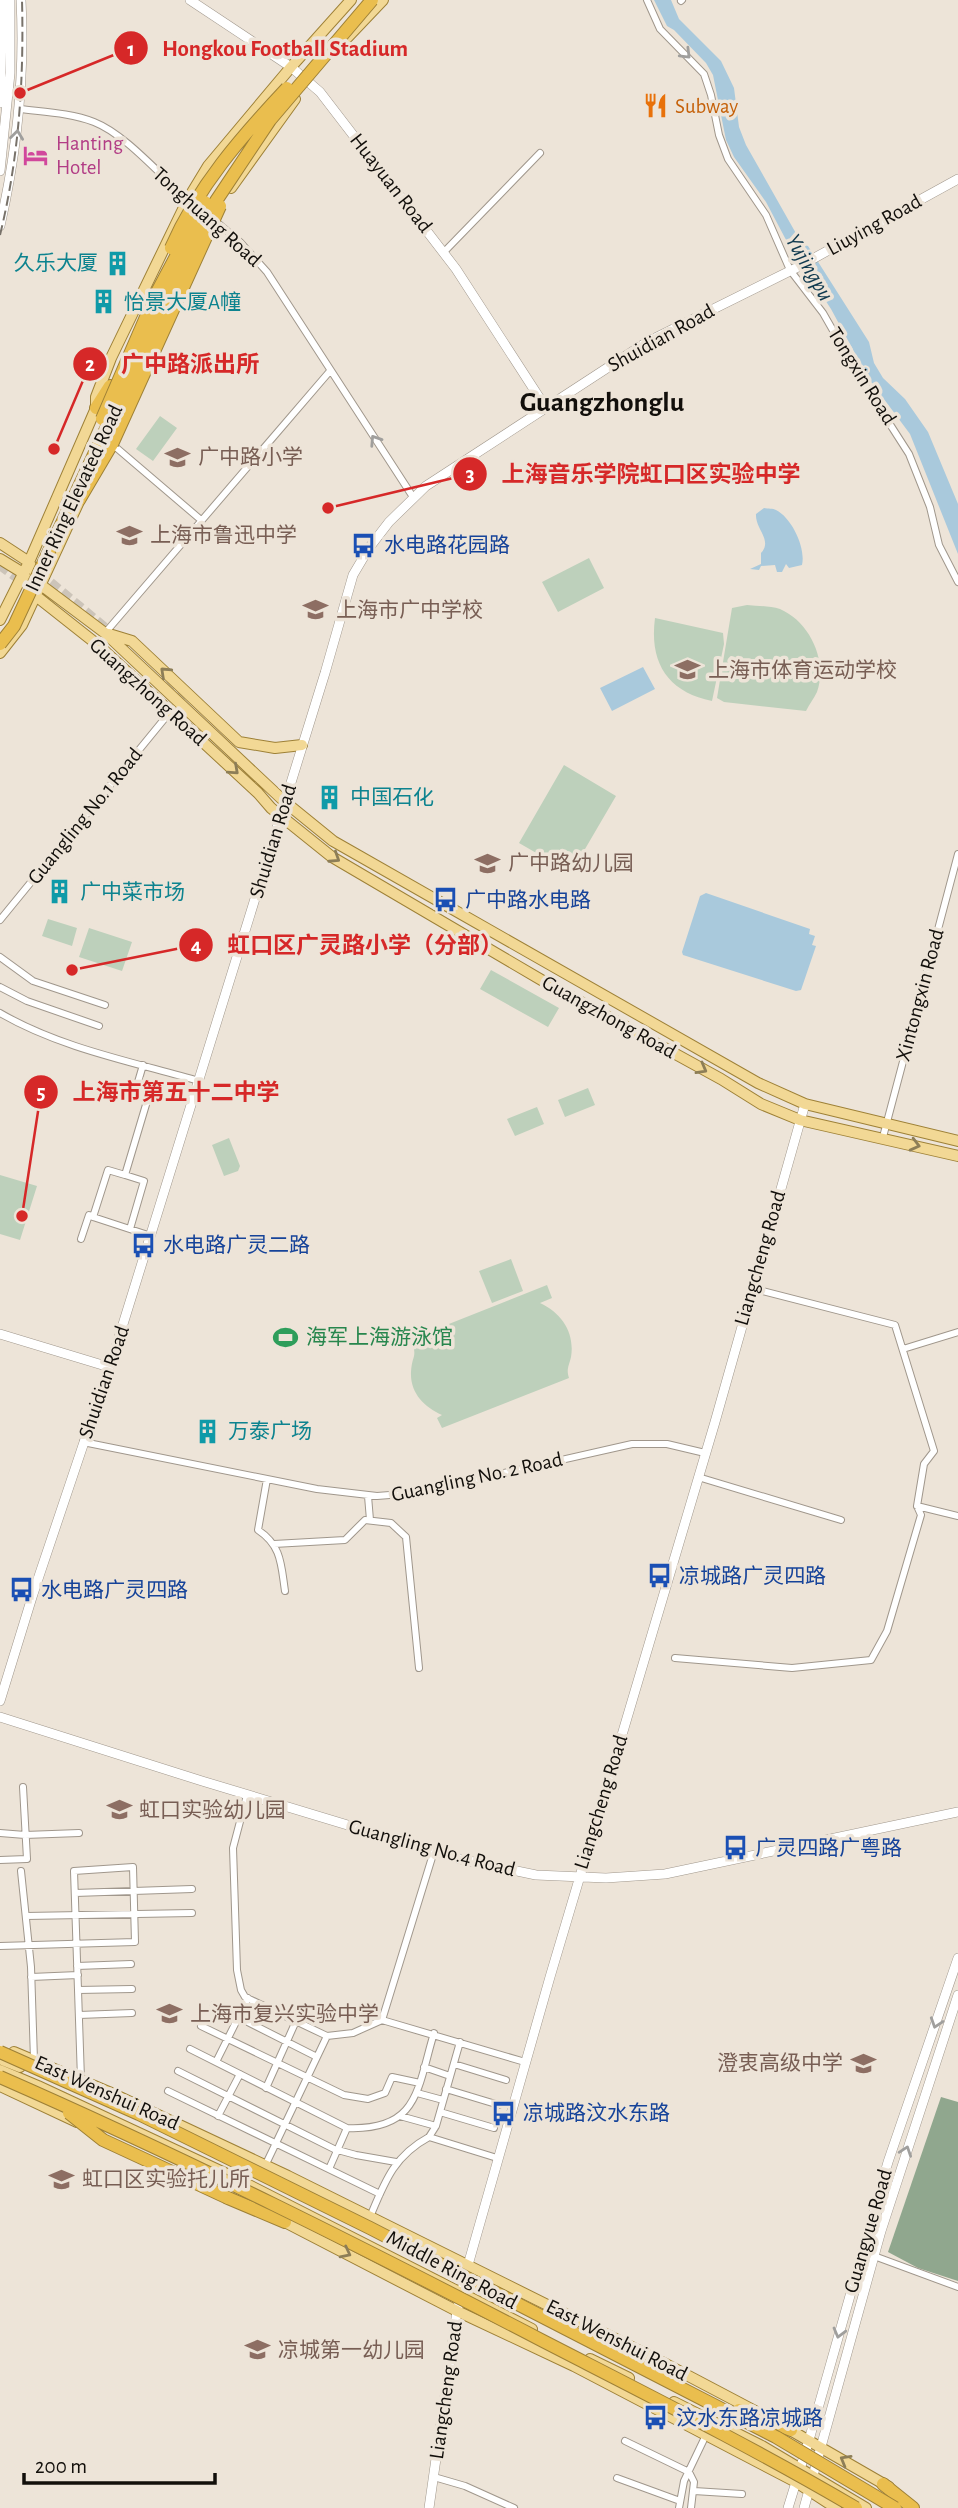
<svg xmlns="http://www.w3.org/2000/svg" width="958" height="2508" viewBox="0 0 958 2508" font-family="'Alegreya Sans','Noto Sans SC',sans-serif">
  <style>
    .green { fill: #bdd0bb }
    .forest { fill: #90a78e }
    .water { fill: #a9c9dc }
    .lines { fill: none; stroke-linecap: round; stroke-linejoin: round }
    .primary-tunnel { stroke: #ccc4b9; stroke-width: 10; stroke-dasharray: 10 5; stroke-linecap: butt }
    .street-casing { stroke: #a0978c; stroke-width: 8 }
    .secondary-casing { stroke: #a0978c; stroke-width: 10 }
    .primary-casing { stroke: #9e8137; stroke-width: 12 }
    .highway-casing { stroke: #9e8137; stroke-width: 14 }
    .street { stroke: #fff; stroke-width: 6 }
    .secondary { stroke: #fff; stroke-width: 9 }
    .primary { stroke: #f2d895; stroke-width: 10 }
    .highway { stroke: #eabe4e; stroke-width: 12 }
    .rail { stroke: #78726a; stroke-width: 2; stroke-dasharray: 10 5; stroke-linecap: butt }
    .highway-bridge-casing { stroke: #9e8137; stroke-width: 14; stroke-linecap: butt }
    .highway-bridge { stroke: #eabe4e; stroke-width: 12 }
    .oneway { stroke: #a09f9d }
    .oneway2 { stroke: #8d7e57 }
    .labels { text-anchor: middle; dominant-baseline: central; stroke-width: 7; stroke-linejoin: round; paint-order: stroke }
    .food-label { font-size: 21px; fill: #c56008; stroke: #ede4d8; text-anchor: start }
    .hotel-label { font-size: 21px; fill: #b23c85; stroke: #ede4d8; text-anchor: start }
    .street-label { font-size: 21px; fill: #120f0b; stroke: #ede4d8 }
    .culture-label { font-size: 21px; fill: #0d838f; stroke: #ede4d8; text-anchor: start }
    .education-label { font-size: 21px; fill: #785e54; stroke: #ede4d8; text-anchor: start }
    .transit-label { font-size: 21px; fill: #164399; stroke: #ede4d8; text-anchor: start }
    .leisure-label { font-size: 21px; fill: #27864d; stroke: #ede4d8; text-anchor: start }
    .water-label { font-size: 23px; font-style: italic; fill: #10394e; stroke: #ede4d8 }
    .district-label { font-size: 28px; font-weight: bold; fill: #120f0b; stroke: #ede4d8 }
    .leader { fill: none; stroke: #d62828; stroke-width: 2.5 }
    .callout-dot { fill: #d62828; stroke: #ede4d8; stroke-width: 2.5 }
    .mark-label { font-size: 21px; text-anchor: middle; font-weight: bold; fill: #fff }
    .callout-label { font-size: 23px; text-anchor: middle; font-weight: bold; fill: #d62828; stroke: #ede4d8; stroke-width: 7; stroke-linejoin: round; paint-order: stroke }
  </style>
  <rect width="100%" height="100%" fill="#ede4d8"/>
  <path class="green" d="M160,416L177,428L153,461L136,449Z
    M589,558L604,588L558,612L542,582Z
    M747,605C758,606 770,606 780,609C810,622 828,661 817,692C814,698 809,705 806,711L724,702L717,698L732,608Z
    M655,618L723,633L724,644L712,701C668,692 649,663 655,618Z
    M564,765L616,796L571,873L519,843Z
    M48,919L77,928L72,946L42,936Z
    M89,928L132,942L122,971L79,957Z
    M491,970L559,1008L548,1027L480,989Z
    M588,1088L595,1105L565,1117L558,1100Z
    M537,1107L544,1124L515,1136L507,1119Z
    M229,1138L240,1166L238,1171L224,1176L212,1145Z
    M0,1175L37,1186L20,1240L0,1234Z
    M511,1259L523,1291L492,1303L479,1271Z
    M547,1285L552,1298L540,1303C562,1313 575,1333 571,1357C569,1366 566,1369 569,1378L442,1428L437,1418L442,1415C424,1407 410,1393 411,1372C412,1354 418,1358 411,1339Z"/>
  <path class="forest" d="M941,2097L958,2102V2281L918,2268L888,2252Z"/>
  <path class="water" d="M654,0H671L679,19L721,61L734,88L739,127L746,145L802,244L808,246L869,342L874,363L883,378L905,399L928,432L958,504V554L910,434L869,379L831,309L785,238L766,202L734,157L726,140L713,75L706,63L674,30L667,26Z
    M764,508C768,509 773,508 776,510C792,518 806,548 802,565L789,568L786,564L782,572H777L775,565L761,566L759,570L750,569L761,564V553C773,540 755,529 756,514Z
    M643,667L655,689L612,711L600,688Z
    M706,893L810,929L809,934L815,936L812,945L816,946L801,990L796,991L683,955L682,952L700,896Z"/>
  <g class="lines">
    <path class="primary-tunnel" d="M0,565L26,584
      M39,573L110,632
      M166,683L184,700"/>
    <defs>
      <path id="street" d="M647,0L660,29L704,74L711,95L719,135L728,159L766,215L790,270L823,313L859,376L909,454L930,507L939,545L958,582
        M681,1L682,0
        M20,109C44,112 71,113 94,122C127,135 162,178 190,201
        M212,218L240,242L267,272L413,497
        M444,252L540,153
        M112,444L201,520
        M105,633L330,371
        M0,920L170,712
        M0,957L33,981L105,1005
        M0,987L27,1001L99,1026
        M0,1013C60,1048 133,1062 199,1081
        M883,1137L958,854
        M125,1175L144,1181L130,1229
        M93,1217L151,1236
        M81,1239L89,1215L93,1217L108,1170L125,1175L148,1098L138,1082L143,1065
        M903,1349L958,1332
        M83,1442L317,1489L377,1496L415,1493L632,1444H667L705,1453
        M698,1477L841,1520
        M267,1479L258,1530C282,1546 281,1565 285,1591
        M368,1496L370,1520
        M917,1506L958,1516
        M274,1544L345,1540L365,1520L391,1523L406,1537L419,1668
        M675,1658L792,1668L871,1660L887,1631L921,1515L917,1506L924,1464L934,1451L895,1325L751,1288
        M247,1795L233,1848L237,1970L241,1990L245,1997L327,2036L265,2166
        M0,1833L25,1835L79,1833
        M0,1860L27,1859L23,1787
        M21,1871L31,1967L34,2060
        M75,1893L192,1889
        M26,1916L192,1913
        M0,1946L135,1942L133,1867L74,1871C76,1940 79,2010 81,2080
        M77,1966L131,1964
        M31,1977L78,1975
        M78,1990L132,1989
        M214,2005L317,2057
        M79,2015L132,2013
        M382,2020L434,1851
        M201,2026L344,2095L368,2099L385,2093L392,2077L420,2083
        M327,2036L353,2033L382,2020L525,2062
        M190,2049L347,2128C419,2131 417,2089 434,2033
        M216,2062L248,1998
        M454,2064L506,2080
        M424,2067L450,2076
        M178,2071L334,2149L356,2155L396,2162
        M266,2088L296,2021
        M446,2089L499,2105
        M168,2091L380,2194
        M417,2093L443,2100
        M440,2112L494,2128
        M218,2116L240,2074
        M400,2116L436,2126
        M429,2137L436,2126L460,2042
        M329,2169L347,2128
        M370,2217C385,2181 394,2156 429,2137L497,2158
        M874,2256L958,2287
        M625,2441L689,2472L694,2482L691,2508
        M434,2477L465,2486L514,2508
        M617,2478L680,2501
        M694,2491L742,2494
        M679,2508L684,2481L706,2435"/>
      <path id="secondary" d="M190,0L291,67L320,92L456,269L546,408
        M0,103L2,0
        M0,171L10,73V0
        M0,226C17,151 25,77 21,0
        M0,1334L109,1367
        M0,1701L33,1594L115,1350L325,673L353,575L369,548L389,522L426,486L647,342L798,267L958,179
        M0,1717L202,1781L460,1859L536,1875L606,1878L665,1874L958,1812
        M429,2508L457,2311L468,2265L550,1977L715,1422L805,1104
        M788,2508L809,2440L888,2162L958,1958
        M804,2508L881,2231L958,1995"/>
      <path id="primary" d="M344,41L383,0
        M231,188L295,99
        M0,543L29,562L41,585L105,633L285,802L333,841L758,1083L805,1104L958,1141
        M0,559L23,573L36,596L98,645L258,793L271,808L332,857L550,985L721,1079L761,1104L800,1120L958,1156
        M0,620L29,562L96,408V397L111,358L188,199L208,166L291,67L351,0
        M109,634L132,641L239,742L275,748L302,745
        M0,653L22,625L82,495
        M14,2052L109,2092L288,2176L662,2362L755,2411
        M0,2059L20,2067
        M0,2070L38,2086L229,2175L532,2329
        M0,2086L77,2122
        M277,2218L457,2311L574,2366L796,2482L836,2508
        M590,2359L629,2378
        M674,2402L762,2446L866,2508
        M785,2427L889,2487"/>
      <path id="highway" d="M96,408L110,386
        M79,500L112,444
        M228,2198L285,2222
        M739,2410L791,2430
        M883,2484L913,2508"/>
    </defs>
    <use href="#street" class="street-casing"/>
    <use href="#secondary" class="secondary-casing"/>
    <use href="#primary" class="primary-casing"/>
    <use href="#highway" class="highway-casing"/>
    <use href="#street" class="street"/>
    <use href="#secondary" class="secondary"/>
    <use href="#primary" class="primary"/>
    <use href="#highway" class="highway"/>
    <path class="rail" d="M0,235C19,157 24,80 22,0"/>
    <defs>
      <path id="highway-bridge" d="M171,248C198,186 241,137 287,88
        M102,419L156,294L205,202
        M112,444L220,206
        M0,644L14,626L204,219L270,120L372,0
        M0,2052L139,2114L370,2228L776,2437L895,2508
        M0,2077C185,2158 364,2248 543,2341C648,2395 754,2448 856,2508
        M69,2113L103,2140L228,2198"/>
    </defs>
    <use href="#highway-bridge" class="highway-bridge-casing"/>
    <use href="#highway-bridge" class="highway-bridge"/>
  </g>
  <defs><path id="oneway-chevron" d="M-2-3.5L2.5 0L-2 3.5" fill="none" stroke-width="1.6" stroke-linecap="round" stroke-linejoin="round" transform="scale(1.75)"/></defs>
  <g class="oneway">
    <use href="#oneway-chevron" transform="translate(686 54) rotate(45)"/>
    <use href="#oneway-chevron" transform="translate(17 135) rotate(-83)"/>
    <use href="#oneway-chevron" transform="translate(375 440) rotate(-123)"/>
    <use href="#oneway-chevron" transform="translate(936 2023) rotate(108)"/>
    <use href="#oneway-chevron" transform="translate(906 2151) rotate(-71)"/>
    <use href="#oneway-chevron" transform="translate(839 2333) rotate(105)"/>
  </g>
  <g class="oneway2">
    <use href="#oneway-chevron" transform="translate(165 672) rotate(-137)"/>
    <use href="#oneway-chevron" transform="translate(234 770) rotate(42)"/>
    <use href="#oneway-chevron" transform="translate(335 858) rotate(33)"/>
    <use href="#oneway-chevron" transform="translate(702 1069) rotate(29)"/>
    <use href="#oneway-chevron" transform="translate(915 1145) rotate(14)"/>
    <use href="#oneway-chevron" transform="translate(346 2253) rotate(27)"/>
    <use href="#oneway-chevron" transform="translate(845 2460) rotate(-150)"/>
  </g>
  <defs>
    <symbol id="restaurant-bare" viewBox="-9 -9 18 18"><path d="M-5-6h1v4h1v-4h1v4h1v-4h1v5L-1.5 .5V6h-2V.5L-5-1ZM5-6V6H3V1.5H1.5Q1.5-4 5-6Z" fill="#e8710a" stroke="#ede4d8" stroke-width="2.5" paint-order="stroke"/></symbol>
    <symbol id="hotel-bare" viewBox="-9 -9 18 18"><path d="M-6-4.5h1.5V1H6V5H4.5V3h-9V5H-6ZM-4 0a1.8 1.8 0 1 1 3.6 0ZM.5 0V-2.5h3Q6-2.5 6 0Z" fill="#d1479c" stroke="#ede4d8" stroke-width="2.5" paint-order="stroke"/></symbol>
    <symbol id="building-bare" viewBox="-9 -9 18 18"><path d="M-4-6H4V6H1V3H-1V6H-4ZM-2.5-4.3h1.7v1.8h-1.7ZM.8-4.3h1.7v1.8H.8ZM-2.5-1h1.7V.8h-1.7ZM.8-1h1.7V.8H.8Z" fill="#0f9aa8" stroke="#ede4d8" stroke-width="2.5" paint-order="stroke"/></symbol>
    <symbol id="school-bare" viewBox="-9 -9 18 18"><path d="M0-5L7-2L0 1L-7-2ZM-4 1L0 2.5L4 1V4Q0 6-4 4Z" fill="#8d6e63" stroke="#ede4d8" stroke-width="2.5" paint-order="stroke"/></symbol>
    <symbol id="bus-bare" viewBox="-9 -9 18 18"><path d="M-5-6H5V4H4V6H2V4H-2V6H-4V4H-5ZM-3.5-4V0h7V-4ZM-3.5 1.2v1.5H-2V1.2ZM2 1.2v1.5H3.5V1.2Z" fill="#1a4fb4" stroke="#ede4d8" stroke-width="2.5" paint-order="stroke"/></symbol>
    <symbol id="stadium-bare" viewBox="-9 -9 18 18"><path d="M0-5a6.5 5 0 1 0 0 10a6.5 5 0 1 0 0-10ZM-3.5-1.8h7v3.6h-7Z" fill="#2e9e5b" stroke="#ede4d8" stroke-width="2.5" paint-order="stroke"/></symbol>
  </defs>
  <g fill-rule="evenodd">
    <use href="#restaurant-bare" x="638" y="88" width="35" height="35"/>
    <use href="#hotel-bare" x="18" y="138" width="35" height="35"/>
    <use href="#building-bare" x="100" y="246" width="35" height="35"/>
    <use href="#building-bare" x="86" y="284" width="35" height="35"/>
    <use href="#school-bare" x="160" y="440" width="35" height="35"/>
    <use href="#school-bare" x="112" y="518" width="35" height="35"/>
    <use href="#bus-bare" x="346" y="528" width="35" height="35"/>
    <use href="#school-bare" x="298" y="592" width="35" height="35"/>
    <use href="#school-bare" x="670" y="652" width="35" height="35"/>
    <use href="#building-bare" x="312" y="780" width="35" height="35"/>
    <use href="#school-bare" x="470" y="846" width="35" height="35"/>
    <use href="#building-bare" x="42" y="874" width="35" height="35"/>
    <use href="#bus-bare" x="428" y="882" width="35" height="35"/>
    <use href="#bus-bare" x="126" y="1228" width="35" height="35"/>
    <use href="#stadium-bare" x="268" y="1320" width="35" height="35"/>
    <use href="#building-bare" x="190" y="1414" width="35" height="35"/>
    <use href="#bus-bare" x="642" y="1558" width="35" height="35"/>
    <use href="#bus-bare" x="4" y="1572" width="35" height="35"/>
    <use href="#school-bare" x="102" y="1792" width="35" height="35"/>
    <use href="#bus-bare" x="718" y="1830" width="35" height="35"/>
    <use href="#school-bare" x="152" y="1996" width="35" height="35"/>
    <use href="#school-bare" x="846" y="2046" width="35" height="35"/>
    <use href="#bus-bare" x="486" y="2096" width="35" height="35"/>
    <use href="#school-bare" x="44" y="2162" width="35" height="35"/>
    <use href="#school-bare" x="240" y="2332" width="35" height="35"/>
    <use href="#bus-bare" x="638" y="2400" width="35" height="35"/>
  </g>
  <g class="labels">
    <g class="food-label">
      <text x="675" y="106">Subway</text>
    </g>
    <g class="hotel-label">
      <text x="56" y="143">Hanting<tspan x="56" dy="24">Hotel</tspan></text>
    </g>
    <g class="street-label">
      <text transform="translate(391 183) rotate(52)">Huayuan Road</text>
      <text transform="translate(207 217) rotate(42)">Tonghuang Road</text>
      <text transform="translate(874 225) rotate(-29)">Liuying Road</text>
      <text transform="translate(661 338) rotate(-29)">Shuidian Road</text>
      <text transform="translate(862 376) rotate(58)">Tongxin Road</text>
      <text transform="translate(74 498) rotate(-65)">Inner Ring Elevated Road</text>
      <text transform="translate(148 692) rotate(42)">Guangzhong Road</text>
      <text transform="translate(85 816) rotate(-51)">Guangling No.1 Road</text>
      <text transform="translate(273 841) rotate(-73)">Shuidian Road</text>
      <text transform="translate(920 995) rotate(-75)">Xintongxin Road</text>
      <text transform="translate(609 1017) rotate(29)">Guangzhong Road</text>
      <text transform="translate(760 1258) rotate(-74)">Liangcheng Road</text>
      <text transform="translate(104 1382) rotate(-71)">Shuidian Road</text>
      <text transform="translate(477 1477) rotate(-12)">Guangling No. 2 Road</text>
      <text transform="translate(601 1802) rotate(-73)">Liangcheng Road</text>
      <text transform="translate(432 1848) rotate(15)">Guangling No.4 Road</text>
      <text transform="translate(107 2093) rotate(24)">East Wenshui Road</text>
      <text transform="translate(868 2231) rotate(-74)">Guangyue Road</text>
      <text transform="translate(452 2270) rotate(28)">Middle Ring Road</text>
      <text transform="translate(617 2340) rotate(27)">East Wenshui Road</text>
      <text transform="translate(446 2390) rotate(-82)">Liangcheng Road</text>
    </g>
    <g class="culture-label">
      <text x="98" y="263" text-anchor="end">久乐大厦</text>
      <text x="124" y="302">怡景大厦A幢</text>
      <text x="350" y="797">中国石化</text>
      <text x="80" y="892">广中菜市场</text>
      <text x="228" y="1431">万泰广场</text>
    </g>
    <g class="education-label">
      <text x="198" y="457">广中路小学</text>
      <text x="150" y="535">上海市鲁迅中学</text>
      <text x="336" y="610">上海市广中学校</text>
      <text x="708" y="670">上海市体育运动学校</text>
      <text x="508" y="863">广中路幼儿园</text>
      <text x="139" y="1810">虹口实验幼儿园</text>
      <text x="190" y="2014">上海市复兴实验中学</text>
      <text x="843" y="2063" text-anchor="end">澄衷高级中学</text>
      <text x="82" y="2179">虹口区实验托儿所</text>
      <text x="278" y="2350">凉城第一幼儿园</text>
    </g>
    <g class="transit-label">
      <text x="384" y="545">水电路花园路</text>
      <text x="465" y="900">广中路水电路</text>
      <text x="163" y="1245">水电路广灵二路</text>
      <text x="679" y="1576">凉城路广灵四路</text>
      <text x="41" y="1590">水电路广灵四路</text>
      <text x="755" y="1848">广灵四路广粤路</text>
      <text x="523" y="2113">凉城路汶水东路</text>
      <text x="676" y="2418">汶水东路凉城路</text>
    </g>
    <g class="leisure-label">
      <text x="306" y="1337">海军上海游泳馆</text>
    </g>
    <g class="water-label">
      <text transform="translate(809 268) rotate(60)">Yujingpu</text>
    </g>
    <g class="district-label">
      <text x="602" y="403">Guangzhonglu</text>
    </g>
  </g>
  <path class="leader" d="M20 93L131 48M54 449L90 364M328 508L470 474M72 970L196 945M22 1216L41 1092"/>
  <g class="callout-dot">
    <circle cx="20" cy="93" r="7"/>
    <circle cx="54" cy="449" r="7"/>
    <circle cx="328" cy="508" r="7"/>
    <circle cx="72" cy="970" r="7"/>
    <circle cx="22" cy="1216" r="7"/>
    <circle cx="131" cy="48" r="18"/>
    <circle cx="90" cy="364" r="18"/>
    <circle cx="470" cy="474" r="18"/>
    <circle cx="196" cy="945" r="18"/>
    <circle cx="41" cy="1092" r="18"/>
  </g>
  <g class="mark-label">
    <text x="131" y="56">1</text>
    <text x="90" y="371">2</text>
    <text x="470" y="481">3</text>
    <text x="196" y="952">4</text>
    <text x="41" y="1099">5</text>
  </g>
  <g class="callout-label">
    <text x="285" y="56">Hongkou Football Stadium</text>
    <text x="190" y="372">广中路派出所</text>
    <text x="651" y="482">上海音乐学院虹口区实验中学</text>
    <text x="365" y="953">虹口区广灵路小学（分部）</text>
    <text x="176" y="1100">上海市第五十二中学</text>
  </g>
  <path d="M24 2473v10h191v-10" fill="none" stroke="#120f0b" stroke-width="3.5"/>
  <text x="35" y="2473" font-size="21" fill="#120f0b" stroke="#ede4d8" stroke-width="5" paint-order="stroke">200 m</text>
</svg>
